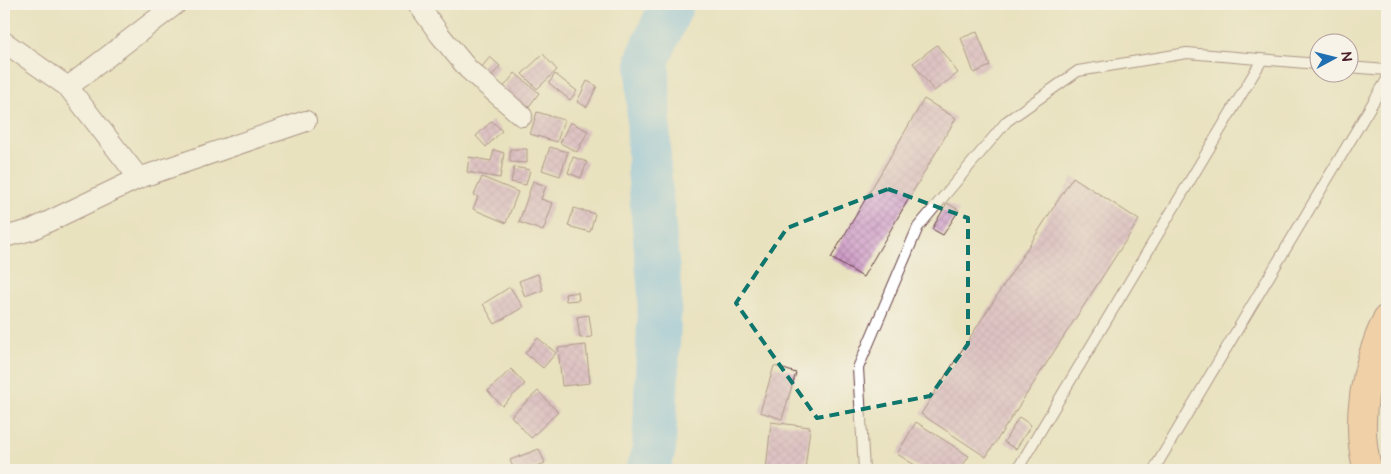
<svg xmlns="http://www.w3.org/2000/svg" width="1391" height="474" viewBox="0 0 1391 474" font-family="'Architects Daughter',sans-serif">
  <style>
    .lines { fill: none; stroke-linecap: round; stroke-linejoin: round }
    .river { stroke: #7ac0f1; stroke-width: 44 }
    .building { fill: url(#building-cross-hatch) }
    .service-casing { stroke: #623c41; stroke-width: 12 }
    .minor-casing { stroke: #623c41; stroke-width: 22 }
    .primary-casing { stroke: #623c41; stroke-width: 30 }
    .service { stroke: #fff; stroke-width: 10 }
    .minor { stroke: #fff; stroke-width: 20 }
    .primary { stroke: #f9bc8a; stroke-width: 28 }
    .marked { fill: none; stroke: #0f766e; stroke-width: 4; stroke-dasharray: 10 6; stroke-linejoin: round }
  </style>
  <defs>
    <pattern id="building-cross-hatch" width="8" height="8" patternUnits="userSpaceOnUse" patternTransform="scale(1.25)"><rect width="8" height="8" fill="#cf9dc9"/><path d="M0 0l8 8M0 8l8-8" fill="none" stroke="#aa7fa3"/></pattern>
  </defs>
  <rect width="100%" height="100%" fill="#f7f3e8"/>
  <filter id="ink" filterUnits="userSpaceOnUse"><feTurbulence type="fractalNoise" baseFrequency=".02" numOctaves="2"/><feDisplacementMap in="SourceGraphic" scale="10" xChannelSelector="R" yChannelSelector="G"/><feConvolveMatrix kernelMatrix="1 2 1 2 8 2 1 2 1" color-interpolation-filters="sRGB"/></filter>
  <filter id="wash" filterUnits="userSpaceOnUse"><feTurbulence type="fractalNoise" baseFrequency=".0096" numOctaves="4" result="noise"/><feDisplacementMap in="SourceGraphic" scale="20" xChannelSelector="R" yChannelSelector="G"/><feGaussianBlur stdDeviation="1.12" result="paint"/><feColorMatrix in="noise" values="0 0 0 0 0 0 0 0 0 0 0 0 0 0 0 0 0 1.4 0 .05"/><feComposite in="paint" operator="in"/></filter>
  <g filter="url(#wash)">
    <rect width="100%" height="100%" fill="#e9e2bf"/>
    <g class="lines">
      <path class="river" d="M648,470L654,449L660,295L649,169L648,59L672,4"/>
    </g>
    <g id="blocks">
      <path class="building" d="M977,32L990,66L974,73L961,38Z
        M937,45L958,73L934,91L913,63Z
        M543,54L557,70L537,89L522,74Z
        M490,57L500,66L487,82L476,74Z
        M515,73L539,93L524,113L499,93Z
        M555,74L577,91L570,100L549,83Z
        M587,81L597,86L587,107L577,102Z
        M924,99L956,118L863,277L831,258Z
        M537,112L564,120L557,142L530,134Z
        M492,121L502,131L486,147L476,136Z
        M570,122L588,131L577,152L560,143Z
        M550,147L568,152L560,176L542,170Z
        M510,149H527V163L510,162Z
        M494,150L504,153L500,178L467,172L469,157L491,161Z
        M573,157L587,162L581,178L568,173Z
        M514,167L530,170L526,185L511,182Z
        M482,177L518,192L506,223L473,209L478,197L474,195Z
        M1073,177L1139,220L986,457L921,414Z
        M533,181L546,186L541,199L553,203L543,231L519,222Z
        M947,203L959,210L943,235L932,229Z
        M574,208L595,214L590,232L568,226Z
        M538,274L543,290L525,297L519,281Z
        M510,287L523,307L495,324L483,304Z
        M578,292L579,300L566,301L565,294Z
        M589,315L592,337L580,338L577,317Z
        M538,338L556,353L543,368L525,353Z
        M586,345L590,383L562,386L558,348Z
        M774,366L796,373L782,419L760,412Z
        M511,369L525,384L502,406L488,391Z
        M538,391L558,412L531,438L511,416Z
        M1019,417L1031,425L1016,449L1004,442Z
        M771,422L810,427L805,470H766Z
        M916,422L969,456L960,470H923L897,454Z
        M539,449L545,463L527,470H514L510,460Z"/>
    </g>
  </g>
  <g filter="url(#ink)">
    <use href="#blocks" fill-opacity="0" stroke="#623c41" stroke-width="1"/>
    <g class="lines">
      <defs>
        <path id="service" d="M1348,67L1387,70
          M864,470L858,368L918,227L1007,121L1078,71L1187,53L1318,64
          M1017,470L1262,60
          M1155,470L1156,466L1387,79"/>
        <path id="minor" d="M418,4L440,35L468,69L522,116
          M4,42L68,87L139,178
          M68,87L176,4
          M4,237L31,230L139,178L306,121"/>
        <path id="primary" d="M1368,470C1354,423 1366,363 1387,319"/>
      </defs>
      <use href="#service" class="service-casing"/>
      <use href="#minor" class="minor-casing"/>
      <use href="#primary" class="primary-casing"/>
      <use href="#service" class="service"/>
      <use href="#minor" class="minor"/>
      <use href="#primary" class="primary"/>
    </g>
  </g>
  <path d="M0 0H1391V474H0ZM888,189L968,218V344L930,396L817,418L736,303L787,228Z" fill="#e9e2bf" fill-opacity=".55" fill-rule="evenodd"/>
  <path class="marked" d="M888,189L968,218V344L930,396L817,418L736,303L787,228Z"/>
  <rect width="1391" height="474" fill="none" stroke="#f7f3e8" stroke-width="20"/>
  <g transform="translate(1334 58) rotate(83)"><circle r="24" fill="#f7f3e8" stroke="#b29e9c"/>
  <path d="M0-4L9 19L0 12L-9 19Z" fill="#1f6fb2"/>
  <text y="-8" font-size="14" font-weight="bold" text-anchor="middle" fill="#4a1f2b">N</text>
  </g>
</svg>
